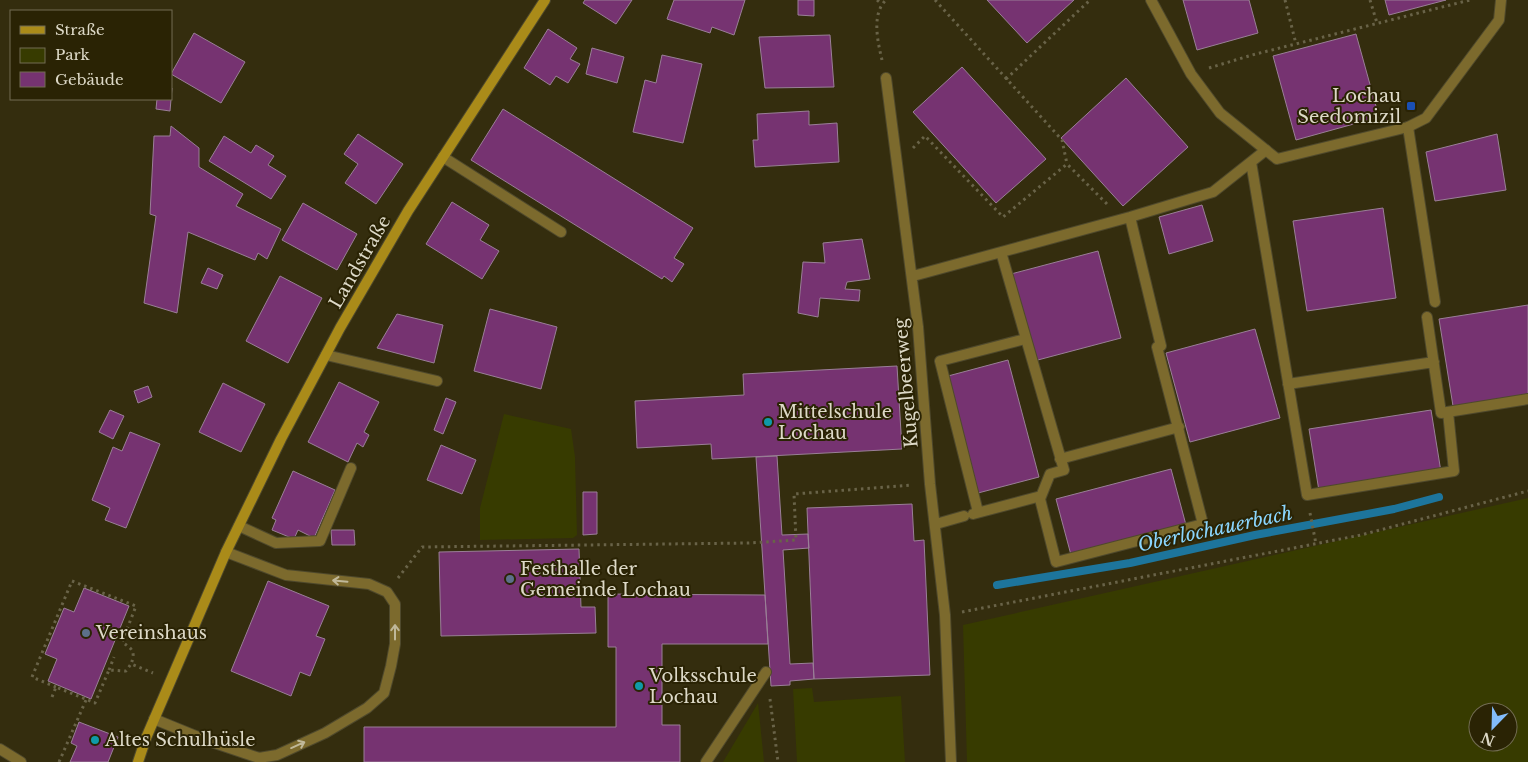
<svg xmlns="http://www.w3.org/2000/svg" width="1528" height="762" viewBox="0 0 1528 762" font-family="'Libre Baskerville',serif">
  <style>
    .green { fill: #373b00; fill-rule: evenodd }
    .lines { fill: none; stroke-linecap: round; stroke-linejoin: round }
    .stream { stroke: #1d759c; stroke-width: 8 }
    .building { fill: #763371; stroke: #9a7f97 }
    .lane-casing { stroke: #4f492c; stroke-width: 12 }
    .street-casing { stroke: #4f492c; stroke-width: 12 }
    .secondary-casing { stroke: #4f492c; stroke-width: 12 }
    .path { stroke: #696348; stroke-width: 3; stroke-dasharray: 2.5 4; stroke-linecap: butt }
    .lane { stroke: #7c6a2d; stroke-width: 10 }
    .street { stroke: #7c6a2d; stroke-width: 10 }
    .secondary { stroke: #aa8b19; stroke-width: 10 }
    .oneway { stroke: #c0b899 }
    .transit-dot { fill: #1a4fb4; stroke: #2a2304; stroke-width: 2 }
    .culture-dot { fill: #0f9aa8; stroke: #2a2304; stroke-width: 2 }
    .service-dot { fill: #5c6f8a; stroke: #2a2304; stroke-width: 2 }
    .labels { text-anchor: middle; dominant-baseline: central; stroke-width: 4; stroke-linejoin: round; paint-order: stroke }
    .poi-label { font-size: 18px; fill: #ddd9c7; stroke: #2a2304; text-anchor: start }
    .street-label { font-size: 18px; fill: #ddd9c7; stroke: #2a2304 }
    .water-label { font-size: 19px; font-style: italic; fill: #8ad5fd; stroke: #2a2304 }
  </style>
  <rect width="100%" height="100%" fill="#342d0e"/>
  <path class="green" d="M504,414L571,429L575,457L577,535L573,538L480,540V508Z
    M1528,498V762H967L963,625ZM1478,712H1508V742H1478Z
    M812,688L814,702L901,696L905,762H797L793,689Z
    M758,703L764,762H723Z"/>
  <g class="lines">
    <path class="stream" d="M997,585L1130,563L1255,535L1394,509L1439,497"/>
  </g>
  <path class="building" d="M585,0H632L616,24L583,3Z
    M674,0H745L734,35L712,27L710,33L667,19Z
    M798,0H814V16L798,15Z
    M987,0H1074L1027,43Z
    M1183,0H1249L1258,33L1197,50Z
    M1385,0H1446L1389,15Z
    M548,29L577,48L570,59L580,64L568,83L556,76L550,85L524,68Z
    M194,33L245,62L221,103L171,74Z
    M1356,34L1379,117L1296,140L1273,56Z
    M830,35L834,87L765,88L759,37Z
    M592,48L624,57L617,83L586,74Z
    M662,55L702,64L683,143L633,132L645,80L656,83Z
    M962,67L1046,159L996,203L913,112Z
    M1126,78L1188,147L1123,206L1061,138Z
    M171,88H172L170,111L156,109L157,99H171Z
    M503,109L693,228L674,258L684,264L672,282L664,276L662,279L471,160Z
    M809,111V125L837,123L839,162L755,167L753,140H758L757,114Z
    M171,126L199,148V167L243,194L236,206L281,229L267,259L258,253L255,260L188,232L177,313L144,303L156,216L150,214L154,136H170Z
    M358,134L403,164L376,204L345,183L358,164L344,154Z
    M1497,134L1506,190L1435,201L1426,152Z
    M224,136L251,153L256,145L274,156L268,165L286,176L271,199L209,161Z
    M452,202L489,225L480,240L499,251L482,279L426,244Z
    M303,203L357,234L337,270L282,240Z
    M1202,205L1213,241L1169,254L1159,217Z
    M1383,208L1396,298L1307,311L1293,221Z
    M862,239L870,279L847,282L845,289L860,290L859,301L820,298L818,317L798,313L803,262L825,263L823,243Z
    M1098,251L1121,338L1034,361L1011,274Z
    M208,268L223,275L217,289L201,283Z
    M280,276L322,298L288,363L246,341Z
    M1528,305V395L1453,406L1439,319Z
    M490,309L557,327L541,389L474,371Z
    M397,314L443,325L434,363L377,348Z
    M1255,329L1280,418L1190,442L1166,353Z
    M1008,360L1039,477L978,493L948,376Z
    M897,366L902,449L712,459L711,444L637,448L635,401L744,395L743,374Z
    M339,382L379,402L364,432L369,435L363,447L357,443L348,462L308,442Z
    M223,383L265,404L241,452L199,432Z
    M148,386L152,397L138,403L134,391Z
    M446,398L456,402L443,434L434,430Z
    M110,410L124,416L113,439L99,432Z
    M1431,410L1441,472L1319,491L1309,429Z
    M130,432L160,444L126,528L105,520L110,508L92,500L113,447L122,451Z
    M441,445L476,460L462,494L427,480Z
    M777,456L782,535L808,534L809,548L783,550L790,664L813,663L814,679L790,681V685L771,686L756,457Z
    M1171,469L1186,525L1071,555L1056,499Z
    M293,471L335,490L314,538L298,530L294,539L272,530L276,520L272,518Z
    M583,492H597V534L583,535Z
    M912,504L914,541L924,540L930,675L814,679L807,508Z
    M331,530H354L355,545H332Z
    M579,549L581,607H595L596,633L441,636L439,552Z
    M268,581L329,606L316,636L325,639L310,676L300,672L291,696L231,671Z
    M84,588L129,606L91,699L48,681L57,659L45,654L64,608L74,612Z
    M608,594L765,595L768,644H662V725H680V762H364V727H616V647H608Z
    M79,722L118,737L108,762H70L77,746L71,743Z"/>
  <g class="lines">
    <defs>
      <path id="lane" d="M1151,0L1191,74L1220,113L1277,159L1408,127L1426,118L1499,20L1501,0
        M443,157L561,232
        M326,355L437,381
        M239,526L276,543L320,541L351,468
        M706,762L766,672"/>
      <path id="street" d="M886,78L918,327L930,484L945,615L951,762
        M1408,127L1435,302
        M1251,162L1307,495L1454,471L1448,412
        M1001,252L1064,470L1050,474L1040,499L1056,562L1203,524L1157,347L1161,346L1130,217
        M913,276L1130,217L1213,192L1266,150
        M1427,317L1441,413L1528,399
        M1288,384L1434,362
        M1060,459L1179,427
        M978,512L940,361L1025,339
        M973,514L1041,496
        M936,524L964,516
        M154,719L203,739L259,758L277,755L325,733L367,708L384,693L391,666L395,644V604L387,592L369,584L286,575L226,552
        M0,749L21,762"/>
      <path id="secondary" d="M138,762L146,738L226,552L281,439L340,328L408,211L545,0"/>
    </defs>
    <use href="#lane" class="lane-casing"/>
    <use href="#street" class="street-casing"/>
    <use href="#secondary" class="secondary-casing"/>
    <path class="path" d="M877,0L882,4
      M935,0L1062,140L1067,164
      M1285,0L1296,44
      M1370,0L1377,23
      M882,60C878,43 871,14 886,0
      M1209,68L1252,55L1470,0
      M1006,79L1090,0
      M913,148L925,136L1003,217L1067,164L1108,205
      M1310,513L1316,544
      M398,578L422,547L749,543L796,540L794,494L912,485
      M962,612L1361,535L1528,491
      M109,670L114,657
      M56,687L32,677L72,581L136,606L122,642C132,649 136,651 131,664
      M52,697L56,687L95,703L109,670L126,671L131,664L153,673
      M770,699L778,762
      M59,762L86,700"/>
    <use href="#lane" class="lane"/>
    <use href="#street" class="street"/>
    <use href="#secondary" class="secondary"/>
  </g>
  <defs><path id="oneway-shaft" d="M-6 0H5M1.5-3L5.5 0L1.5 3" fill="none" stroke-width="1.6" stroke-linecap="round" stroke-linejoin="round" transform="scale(1.25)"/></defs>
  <g class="oneway">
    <use href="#oneway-shaft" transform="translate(340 581) rotate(-175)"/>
    <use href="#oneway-shaft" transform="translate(395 632) rotate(-90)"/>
    <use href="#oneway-shaft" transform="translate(298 745) rotate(-24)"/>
  </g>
  <rect class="transit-dot" x="1406" y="101" width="10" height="10" rx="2.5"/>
  <g class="culture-dot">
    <circle cx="768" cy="422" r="5"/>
    <circle cx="639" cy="686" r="5"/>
    <circle cx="95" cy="740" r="5"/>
  </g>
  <g class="service-dot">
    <circle cx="510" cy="579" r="5"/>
    <circle cx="86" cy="633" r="5"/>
  </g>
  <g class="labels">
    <g class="poi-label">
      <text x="1401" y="96" text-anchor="end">Lochau<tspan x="1401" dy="21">Seedomizil</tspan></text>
      <text x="778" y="412">Mittelschule<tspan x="778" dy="21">Lochau</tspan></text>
      <text x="520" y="569">Festhalle der<tspan x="520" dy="21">Gemeinde Lochau</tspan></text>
      <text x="96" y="633">Vereinshaus</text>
      <text x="649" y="676">Volksschule<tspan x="649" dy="21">Lochau</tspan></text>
      <text x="105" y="740">Altes Schulhüsle</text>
    </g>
    <g class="street-label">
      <text transform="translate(360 262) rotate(-60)">Landstraße</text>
      <text transform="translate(906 383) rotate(-95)">Kugelbeerweg</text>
    </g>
    <g class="water-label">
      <text transform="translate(1215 529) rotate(-12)">Oberlochauerbach</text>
    </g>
  </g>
  <rect x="10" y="10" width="162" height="90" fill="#2a2304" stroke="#726c52"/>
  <rect x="20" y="26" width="25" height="8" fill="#aa8b19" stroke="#726c52"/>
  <text x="55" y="35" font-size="15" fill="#ddd9c7">Straße</text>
  <rect x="20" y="48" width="25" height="15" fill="#373b00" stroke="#726c52"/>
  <text x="55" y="60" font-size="15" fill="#ddd9c7">Park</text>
  <rect x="20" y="72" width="25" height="15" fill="#763371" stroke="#726c52"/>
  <text x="55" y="85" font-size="15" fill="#ddd9c7">Gebäude</text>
  <g transform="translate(1493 727) rotate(203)"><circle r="24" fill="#2a2304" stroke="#726c52"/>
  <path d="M0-4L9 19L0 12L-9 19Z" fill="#82bcfa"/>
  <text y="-8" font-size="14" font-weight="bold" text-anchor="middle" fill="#ddd9c7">N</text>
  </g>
</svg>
